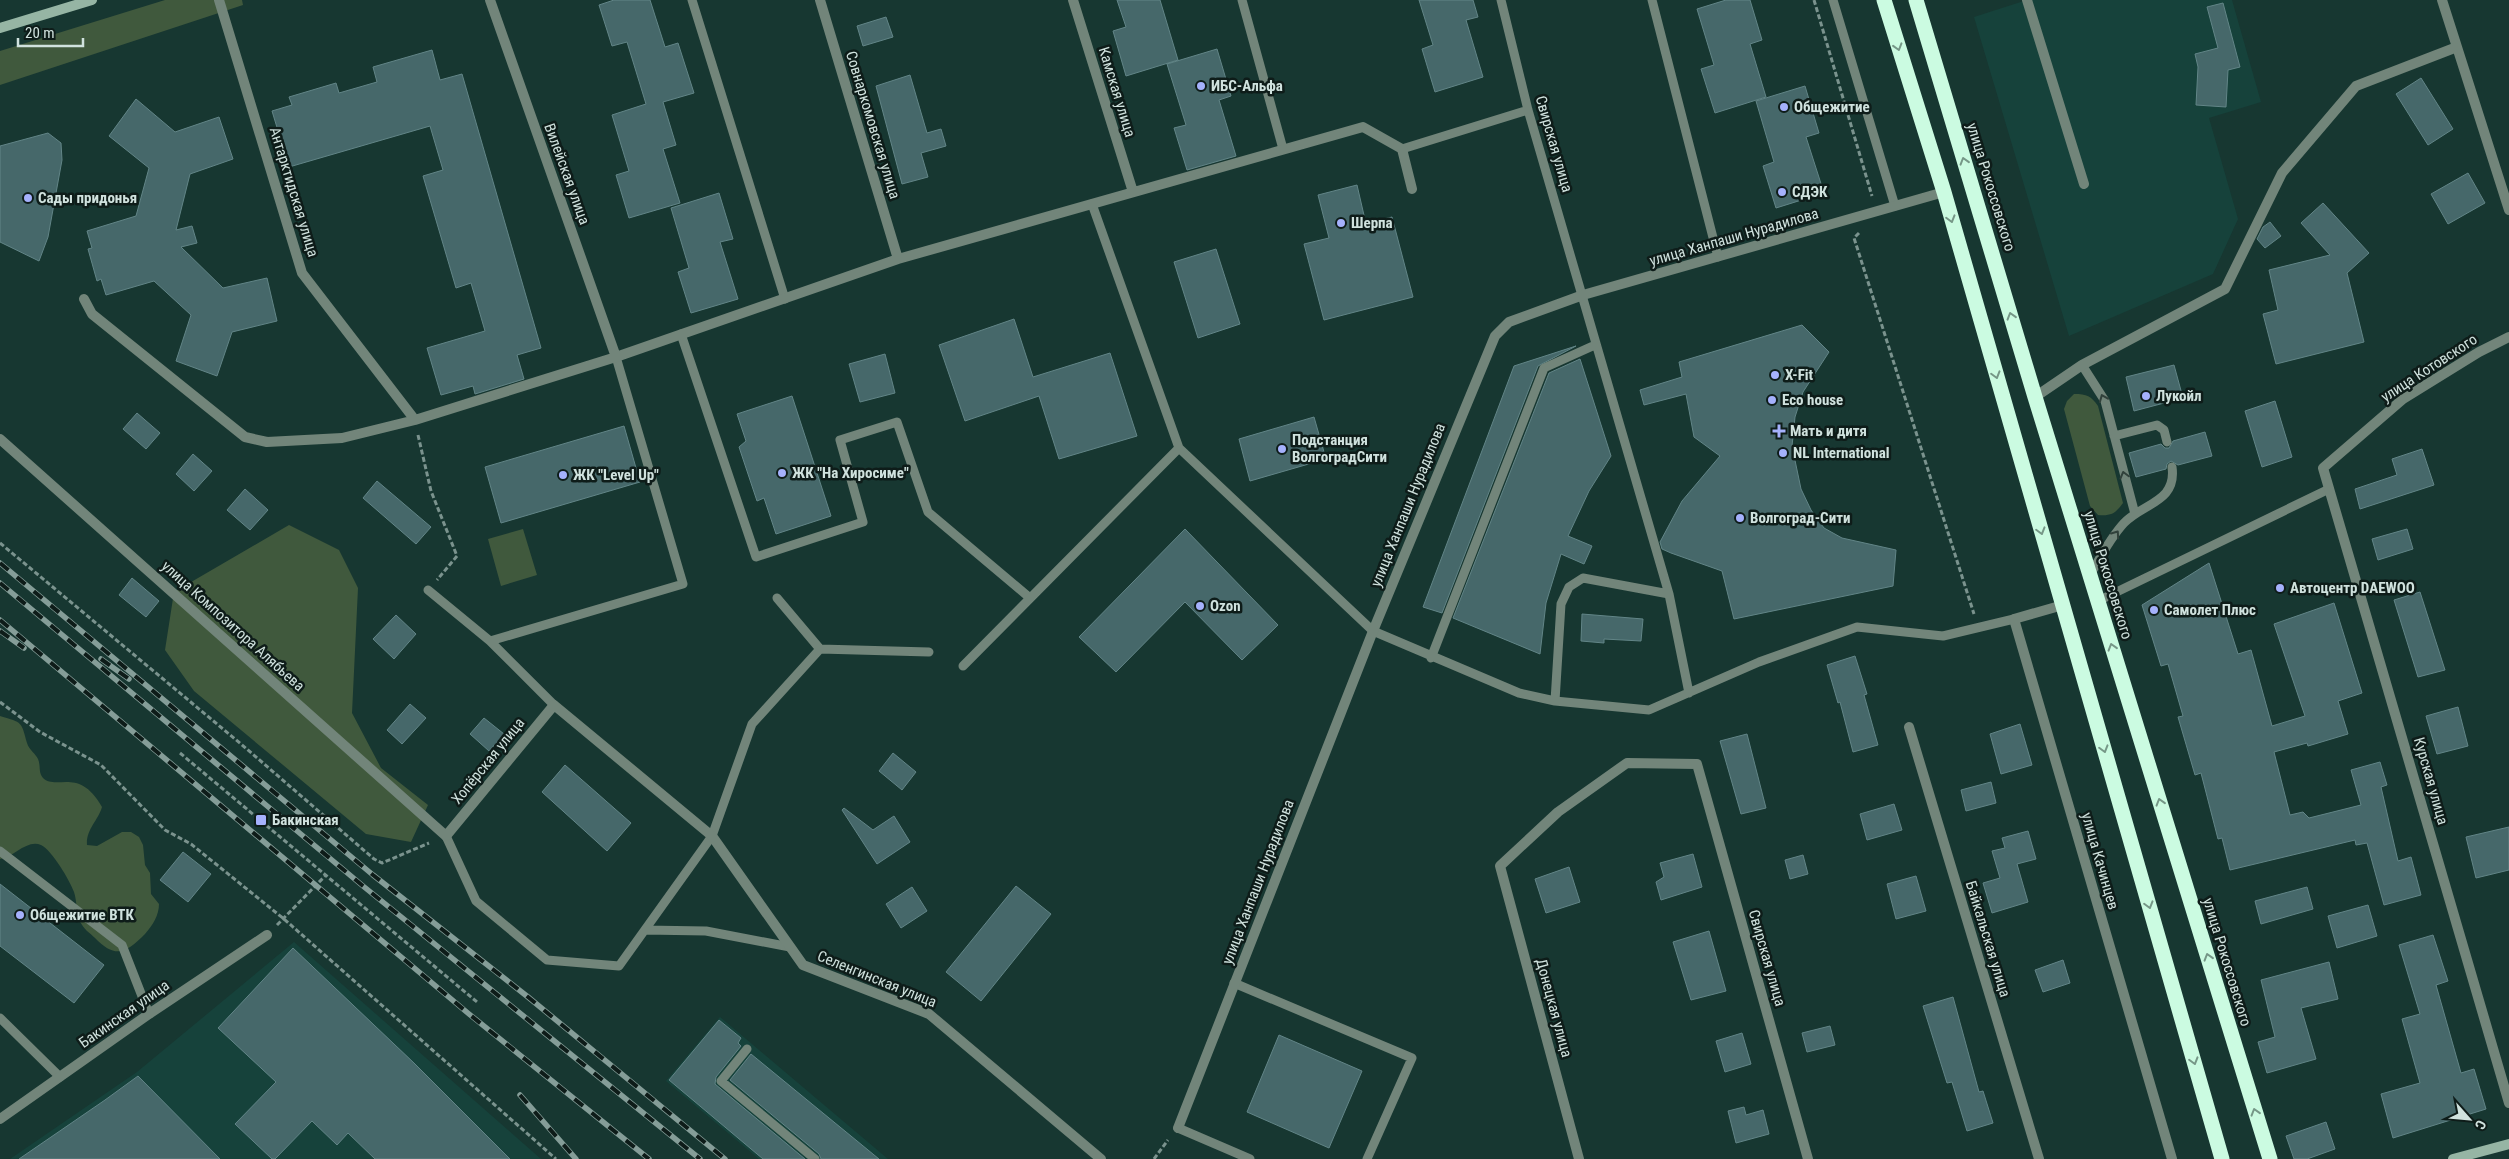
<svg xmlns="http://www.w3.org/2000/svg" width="2509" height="1159" viewBox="0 0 2509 1159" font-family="'Roboto Condensed',sans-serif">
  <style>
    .built { fill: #16423b }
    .green { fill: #40593d }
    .building { fill: #46686a; stroke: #628587 }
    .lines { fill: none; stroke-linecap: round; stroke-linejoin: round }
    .path { stroke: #7b938e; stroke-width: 3; stroke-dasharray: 5 2.5; stroke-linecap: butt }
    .lane { stroke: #72857a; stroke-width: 9 }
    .street { stroke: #72857a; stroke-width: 10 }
    .secondary { stroke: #96b5a4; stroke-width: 10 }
    .highway { stroke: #cbfbe1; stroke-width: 15 }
    .rail-casing { stroke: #859d98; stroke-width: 5.5 }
    .rail { stroke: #0e1c19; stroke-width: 4; stroke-dasharray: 11; stroke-linecap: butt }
    .oneway { stroke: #769787 }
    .oneway2 { stroke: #31413b }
    .poi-dot { fill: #a5b1fc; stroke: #0e1c19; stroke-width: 2 }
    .labels { text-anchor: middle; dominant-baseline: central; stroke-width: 5; stroke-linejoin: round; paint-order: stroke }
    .poi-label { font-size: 15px; font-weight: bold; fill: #d0e2de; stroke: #0e1c19; text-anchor: start }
    .street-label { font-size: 15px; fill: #d0e2de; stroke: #0e1c19 }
  </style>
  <rect width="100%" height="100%" fill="#173731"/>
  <path class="built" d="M2027,0H2232L2261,102L2209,118L2238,219L2213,274L2069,336L1974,17Z
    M294,942L541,1159H10L137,1072Z
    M720,1017L888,1159H759L666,1081Z"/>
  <path class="green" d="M165,0H242L243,5L0,85V51Z
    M2074,394C2087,394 2091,396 2098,406L2123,503C2115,514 2111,516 2098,515L2090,506L2064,409L2067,401Z
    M289,525L339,550L358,588L352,713L381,768L428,805L411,842L366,834L194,691L165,650L174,592Z
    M523,529L537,575L501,586L488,539Z
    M0,716C23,723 21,721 27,743C29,750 36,754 38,759C41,766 38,772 43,778C57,791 79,766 102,807C98,821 86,829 87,845L97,846L122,832H131L139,837L143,845L145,865L150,873L151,894L159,904C159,915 153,925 145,934C127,952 116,960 95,938C90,933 83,929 80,921C76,912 77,901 74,892C70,881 52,850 41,845C27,839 14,857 0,859Z"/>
  <path class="building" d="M614,0H650L665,47L678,43L694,93L663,102L676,145L663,149L680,203L629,218L616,175L629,171L612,115L646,104L627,42L612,46L599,5Z
    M1117,0H1160L1178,60L1126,76L1113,31L1126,27Z
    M1419,0H1473L1478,17L1466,20L1483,77L1435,92L1422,49L1433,45Z
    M1726,0H1750L1762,40L1750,44L1766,97L1715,113L1701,69L1714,65L1697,9Z
    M2223,3L2240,67L2228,70L2226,107L2196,105L2198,67L2195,54L2218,48L2207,7Z
    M886,17L893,37L863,46L857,26Z
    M1217,49L1231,96L1219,100L1236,156L1187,170L1174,128L1186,125L1167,64Z
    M432,50L440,80L462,74L541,348L517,355L524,379L475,394L473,386L441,395L427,348L485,331L471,283L456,288L423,176L443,170L430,126L289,167L272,111L292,105L289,97L336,83L339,93L377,82L373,67Z
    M910,75L927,133L941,129L946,146L921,153L928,177L902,184L876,86Z
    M2421,78L2453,129L2428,145L2396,94Z
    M1805,86L1819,133L1806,137L1824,193L1776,208L1763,166L1774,162L1756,101Z
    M136,99L175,132L219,117L233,159L190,174L176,230L192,226L197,243L181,247L223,288L267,278L277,321L232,332L217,376L176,361L191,315L154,281L106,295L101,279L97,281L88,249L92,248L87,231L136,216L149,168L109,136Z
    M48,133L61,143L62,160L48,237L39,261L0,242V146Z
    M2468,173L2485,203L2448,224L2431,194Z
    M1357,185L1366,224L1392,217L1413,297L1324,320L1304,244L1329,238L1318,195Z
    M719,193L733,239L720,242L738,299L691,313L678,272L689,268L671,208Z
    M2323,203L2369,253L2347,273L2364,342L2276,364L2263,314L2278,310L2269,270L2330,255L2301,223Z
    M2270,222L2281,236L2265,248L2257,239L2263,227Z
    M1216,249L1240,324L1198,338L1174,262Z
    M1014,319L1033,377L1110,353L1137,436L1059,459L1039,396L965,421L939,345Z
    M1802,325L1829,352L1803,392L1795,417L1792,446L1801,489L1811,510L1824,528L1842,538L1896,550L1893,586L1734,619L1722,571L1671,553L1662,549L1660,542L1682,501L1720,456L1694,437L1686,394L1644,405L1640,390L1682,377L1679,362Z
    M1576,346L1538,366L1442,613L1423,607L1514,366Z
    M885,354L895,393L860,402L849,364Z
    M1580,359L1611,456L1589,491L1568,536L1592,546L1584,564L1561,554L1546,603L1540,654L1453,618L1549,373Z
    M2174,365L2183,398L2134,411L2126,377Z
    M792,396L831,516L776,534L764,498L757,501L739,447L746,441L737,414Z
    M2275,401L2292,457L2262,467L2245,411Z
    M137,413L160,433L146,449L123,429Z
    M1314,417L1326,459L1250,481L1239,439Z
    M624,426L640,482L501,523L485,467Z
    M2205,432L2212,456L2178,465L2171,461L2167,464L2166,469L2136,477L2129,453L2161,444L2165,448H2169L2173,441Z
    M2422,449L2434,485L2360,509L2355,489L2397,475L2392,459Z
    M193,454L212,471L194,491L176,474Z
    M377,481L431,527L416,544L363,498Z
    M245,489L268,510L250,530L227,510Z
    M1185,529L1278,625L1242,660L1185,602L1116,672L1079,637Z
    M2407,529L2413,549L2378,560L2372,539Z
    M2209,563L2238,654L2251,650L2272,726L2305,716L2274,624L2334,603L2362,693L2338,701L2348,734L2308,746L2307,743L2274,752L2290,815L2303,812L2309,818L2361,805L2351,770L2380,762L2387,785L2381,787L2398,861L2411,857L2421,895L2384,905L2367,843L2356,845L2355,840L2230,870L2222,838L2218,839L2201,773L2195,775L2178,717L2183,716L2168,664L2161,666L2142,605Z
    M132,578L159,601L146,617L119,595Z
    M2420,592L2445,670L2418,677L2394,600Z
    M1582,614L1643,619L1641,641L1604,639V643L1581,641Z
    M396,615L416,634L394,659L373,639Z
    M1855,656L1867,694L1864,695L1878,745L1853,752L1840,702L1838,703L1827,665Z
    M410,704L426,718L402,744L387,730Z
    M2458,707L2468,746L2437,754L2426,716Z
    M484,718L504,734L489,751L470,734Z
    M2020,724L2032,765L2001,774L1990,734Z
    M1747,734L1766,808L1741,814L1720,741Z
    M893,753L916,772L902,790L879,771Z
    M565,765L631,823L607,851L542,792Z
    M1991,782L1996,803L1966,811L1961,790Z
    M1894,804L1902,830L1867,840L1860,814Z
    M844,808L873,830L894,816L910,842L877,864L842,810Z
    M2509,827V870L2476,878L2466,837Z
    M2028,831L2036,859L2017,864L2028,902L1992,913L1983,883L2000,878L1992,851L2005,848L2002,838Z
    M183,852L211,874L188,902L160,880Z
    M1693,854L1702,887L1661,900L1656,882L1664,877L1660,863Z
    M1803,855L1808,874L1790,879L1785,860Z
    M1569,867L1580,902L1546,913L1535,879Z
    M1916,876L1926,911L1896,919L1887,884Z
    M0,884L104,965L74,1003L0,946Z
    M1016,886L1051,914L981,1001L946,972Z
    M912,887L927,911L901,928L886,904Z
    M2307,887L2313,909L2261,924L2255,901Z
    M2368,905L2377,936L2337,948L2328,916Z
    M1709,931L1726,991L1691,1000L1673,942Z
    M2433,935L2448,981L2436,985L2461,1073L2474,1069L2486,1109L2393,1138L2381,1094L2420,1083L2402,1019L2420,1014L2399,945Z
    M293,948L414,1063L510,1159H375L348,1133L337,1145L312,1121L275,1159H272L235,1124L276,1082L218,1028Z
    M2063,960L2070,983L2043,992L2035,970Z
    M2329,962L2338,999L2301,1008L2316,1059L2267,1073L2258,1042L2275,1037L2261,980Z
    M1953,997L1979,1092L1983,1091L1993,1123L1967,1131L1952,1082L1947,1083L1923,1006Z
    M719,1020L741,1038L738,1043L741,1046L716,1077L715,1084L805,1159H763L669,1080Z
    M1830,1026L1835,1045L1807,1052L1802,1033Z
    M1742,1033L1751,1064L1725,1072L1716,1041Z
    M1279,1035L1362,1071L1329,1148L1247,1112Z
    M751,1054L879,1159H821L819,1154L730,1080Z
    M138,1076L220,1159H19L105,1100Z
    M1744,1107L1746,1115L1763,1110L1769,1134L1736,1143L1728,1111Z
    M2326,1122L2335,1149L2307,1159H2294L2286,1136Z"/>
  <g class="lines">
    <path class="path" d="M1814,0L1872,196
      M1859,233L1854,238L1974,614
      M418,435L431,491L457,556L437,580
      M0,543L241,744L374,859L382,863L429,843
      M0,702L40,732L101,765L165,830L191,844L284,919L556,1159
      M180,753L477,1002
      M277,925L326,875
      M1154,1159L1168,1140"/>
    <path class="lane" d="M692,0L785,299
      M1242,0L1283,149
      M1501,0L1528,110L1669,594L1689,693
      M1652,0L1718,257
      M1833,0L1895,206
      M1402,149L1528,110
      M1092,204L1179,448
      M681,334L756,557L863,522L840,440L897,422L928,512L1030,598
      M2082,365L2105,401L2135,514
      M2114,436L2157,425L2164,430L2167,442
      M2090,575C2100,558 2110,538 2124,523C2143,503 2177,502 2172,467
      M428,590L490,641L554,705
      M2098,601L2329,489
      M490,641L683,584L616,357
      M820,649L929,652
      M1431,658L1544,368L1595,345
      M963,666L1179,448L1373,631L1519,693L1555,701L1649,710L1759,662L1857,627L1943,636L2014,619
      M1555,701L1561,604L1569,587L1583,578L1669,594
      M446,836L476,901L547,960L619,966L712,836L752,724L820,649L777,598
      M0,851L122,945L149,1014
      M645,930L706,931L790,947
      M1234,983L1412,1058L1367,1159
      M0,1018L60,1077
      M747,1049L721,1081L815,1159
      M1178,1128L1250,1159"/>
    <path class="street" d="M219,0L302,273L415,420
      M490,0L616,357
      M820,0L898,259
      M1073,0L1133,192
      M2027,0L2084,184
      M2442,0L2509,210
      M84,299L92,314L245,437L267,442L342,438L415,420L616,357L898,259L1363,127L1402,149L1412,189
      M2509,337L2479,352L2403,399L2323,468L2509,1103
      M2035,397L2082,365L2225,289L2282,173L2356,86L2457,47
      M0,439L446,836L554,705L712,836L803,965L929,1014L1101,1159
      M2063,605L2014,619L2172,1159
      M1909,727L2039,1159
      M0,1119L149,1014L267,935
      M1178,1128L1373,631L1495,336L1509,322L1583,295L1944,192
      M1579,1159L1500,866L1558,812L1627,763L1697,764L1808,1159"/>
    <path class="secondary" d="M0,28L92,0
      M2453,1159L2509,1144"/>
    <path class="highway" d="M1884,0L1944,192L2222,1159
      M1916,0L2035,397L2270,1159"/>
    <defs>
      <path id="rail" d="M0,563L373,875L528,997L725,1159
        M0,583L363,886L700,1159
        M0,620L469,1014L649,1159
        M0,631L24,648
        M101,659L129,679
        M520,1095L576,1159"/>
    </defs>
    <use href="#rail" class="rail-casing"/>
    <use href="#rail" class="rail"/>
  </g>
  <defs><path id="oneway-chevron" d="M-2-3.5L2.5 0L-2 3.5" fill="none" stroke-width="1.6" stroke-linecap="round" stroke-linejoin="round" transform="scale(1.25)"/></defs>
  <g class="oneway">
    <use href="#oneway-chevron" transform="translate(1898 47) rotate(73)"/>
    <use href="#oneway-chevron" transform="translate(1964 161) rotate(-107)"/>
    <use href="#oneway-chevron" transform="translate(1951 219) rotate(74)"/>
    <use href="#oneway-chevron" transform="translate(2011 316) rotate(-107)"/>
    <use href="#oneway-chevron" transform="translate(1996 375) rotate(74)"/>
    <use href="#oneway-chevron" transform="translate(2041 531) rotate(74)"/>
    <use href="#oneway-chevron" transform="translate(2112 647) rotate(-107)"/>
    <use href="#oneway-chevron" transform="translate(2104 749) rotate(74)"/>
    <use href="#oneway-chevron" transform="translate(2160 802) rotate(-107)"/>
    <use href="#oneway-chevron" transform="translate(2149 905) rotate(74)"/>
    <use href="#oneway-chevron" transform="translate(2208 957) rotate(-107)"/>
    <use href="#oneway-chevron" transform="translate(2194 1061) rotate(74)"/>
    <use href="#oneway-chevron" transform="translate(2255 1112) rotate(-107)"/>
  </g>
  <g class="oneway2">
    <use href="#oneway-chevron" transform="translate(2103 398) rotate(-112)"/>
    <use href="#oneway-chevron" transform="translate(2124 475) rotate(-105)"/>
    <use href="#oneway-chevron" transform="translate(2116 534) rotate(-55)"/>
  </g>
  <g class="poi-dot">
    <circle cx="1201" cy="86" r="5"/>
    <circle cx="1784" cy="107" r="5"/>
    <circle cx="1782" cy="192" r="5"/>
    <circle cx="28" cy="198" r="5"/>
    <circle cx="1341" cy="223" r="5"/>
    <circle cx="1775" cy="375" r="5"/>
    <circle cx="2146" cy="396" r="5"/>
    <circle cx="1772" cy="400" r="5"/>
    <path d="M1776.5 423.5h5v5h5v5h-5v5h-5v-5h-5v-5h5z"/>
    <circle cx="1282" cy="449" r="5"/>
    <circle cx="1783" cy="453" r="5"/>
    <circle cx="782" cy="473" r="5"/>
    <circle cx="563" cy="475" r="5"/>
    <circle cx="1740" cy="518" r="5"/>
    <circle cx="2280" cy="588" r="5"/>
    <circle cx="1200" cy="606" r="5"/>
    <circle cx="2154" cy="610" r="5"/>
    <rect x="255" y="814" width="12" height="12" rx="2.5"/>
    <circle cx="20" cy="915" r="5"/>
  </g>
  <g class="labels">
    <g class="poi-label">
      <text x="1211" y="86">ИБС-Альфа</text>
      <text x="1794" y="107">Общежитие</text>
      <text x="1792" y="192">СДЭК</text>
      <text x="38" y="198">Сады придонья</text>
      <text x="1351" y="223">Шерпа</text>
      <text x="1785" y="375">X-Fit</text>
      <text x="2156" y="396">Лукойл</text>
      <text x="1782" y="400">Eco house</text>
      <text x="1790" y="431">Мать и дитя</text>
      <text x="1292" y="440">Подстанция<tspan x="1292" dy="17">ВолгоградСити</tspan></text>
      <text x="1793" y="453">NL International</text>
      <text x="792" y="473">ЖК "На Хиросиме"</text>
      <text x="573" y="475">ЖК "Level Up"</text>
      <text x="1750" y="518">Волгоград-Сити</text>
      <text x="2290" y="588">Автоцентр DAEWOO</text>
      <text x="1210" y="606">Ozon</text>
      <text x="2164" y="610">Самолет Плюс</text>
      <text x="272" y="820">Бакинская</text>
      <text x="30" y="915">Общежитие ВТК</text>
    </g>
    <g class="street-label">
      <text transform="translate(1117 92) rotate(73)">Камская улица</text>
      <text transform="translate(873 125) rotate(73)">Совнаркомовская улица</text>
      <text transform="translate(1554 144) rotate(74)">Свирская улица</text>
      <text transform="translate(567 174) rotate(70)">Вилейская улица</text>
      <text transform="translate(1991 187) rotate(73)">улица Рокоссовского</text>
      <text transform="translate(294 192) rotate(73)">Антарктидская улица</text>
      <text transform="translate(1734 237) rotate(-16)">улица Ханпаши Нурадилова</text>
      <text transform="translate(2429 368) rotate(-33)">улица Котовского</text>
      <text transform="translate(1408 505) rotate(-68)">улица Ханпаши Нурадилова</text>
      <text transform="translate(2108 575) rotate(73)">улица Рокоссовского</text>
      <text transform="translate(233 626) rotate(42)">улица Композитора Алябьева</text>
      <text transform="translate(488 761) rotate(-51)">Хопёрская улица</text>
      <text transform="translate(2431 781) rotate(74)">Курская улица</text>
      <text transform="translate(2100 861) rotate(74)">улица Качинцев</text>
      <text transform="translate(1258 882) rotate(-69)">улица Ханпаши Нурадилова</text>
      <text transform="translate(1988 939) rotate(73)">Байкальская улица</text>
      <text transform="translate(1767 958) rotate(74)">Свирская улица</text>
      <text transform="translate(2227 962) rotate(73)">улица Рокоссовского</text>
      <text transform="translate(877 979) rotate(22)">Селенгинская улица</text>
      <text transform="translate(1554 1008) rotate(75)">Донецкая улица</text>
      <text transform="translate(124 1014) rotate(-35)">Бакинская улица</text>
    </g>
  </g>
  <g transform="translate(2469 1119) rotate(117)" stroke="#0e1c19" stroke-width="4" paint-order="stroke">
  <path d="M0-4L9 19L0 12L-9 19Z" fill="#d0e2de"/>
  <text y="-8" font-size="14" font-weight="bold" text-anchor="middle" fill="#d0e2de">С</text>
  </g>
  <path d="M18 38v8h65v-8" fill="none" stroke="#d0e2de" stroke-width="2.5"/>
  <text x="25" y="38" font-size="15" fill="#d0e2de" stroke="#0e1c19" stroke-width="4" paint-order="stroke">20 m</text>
</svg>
